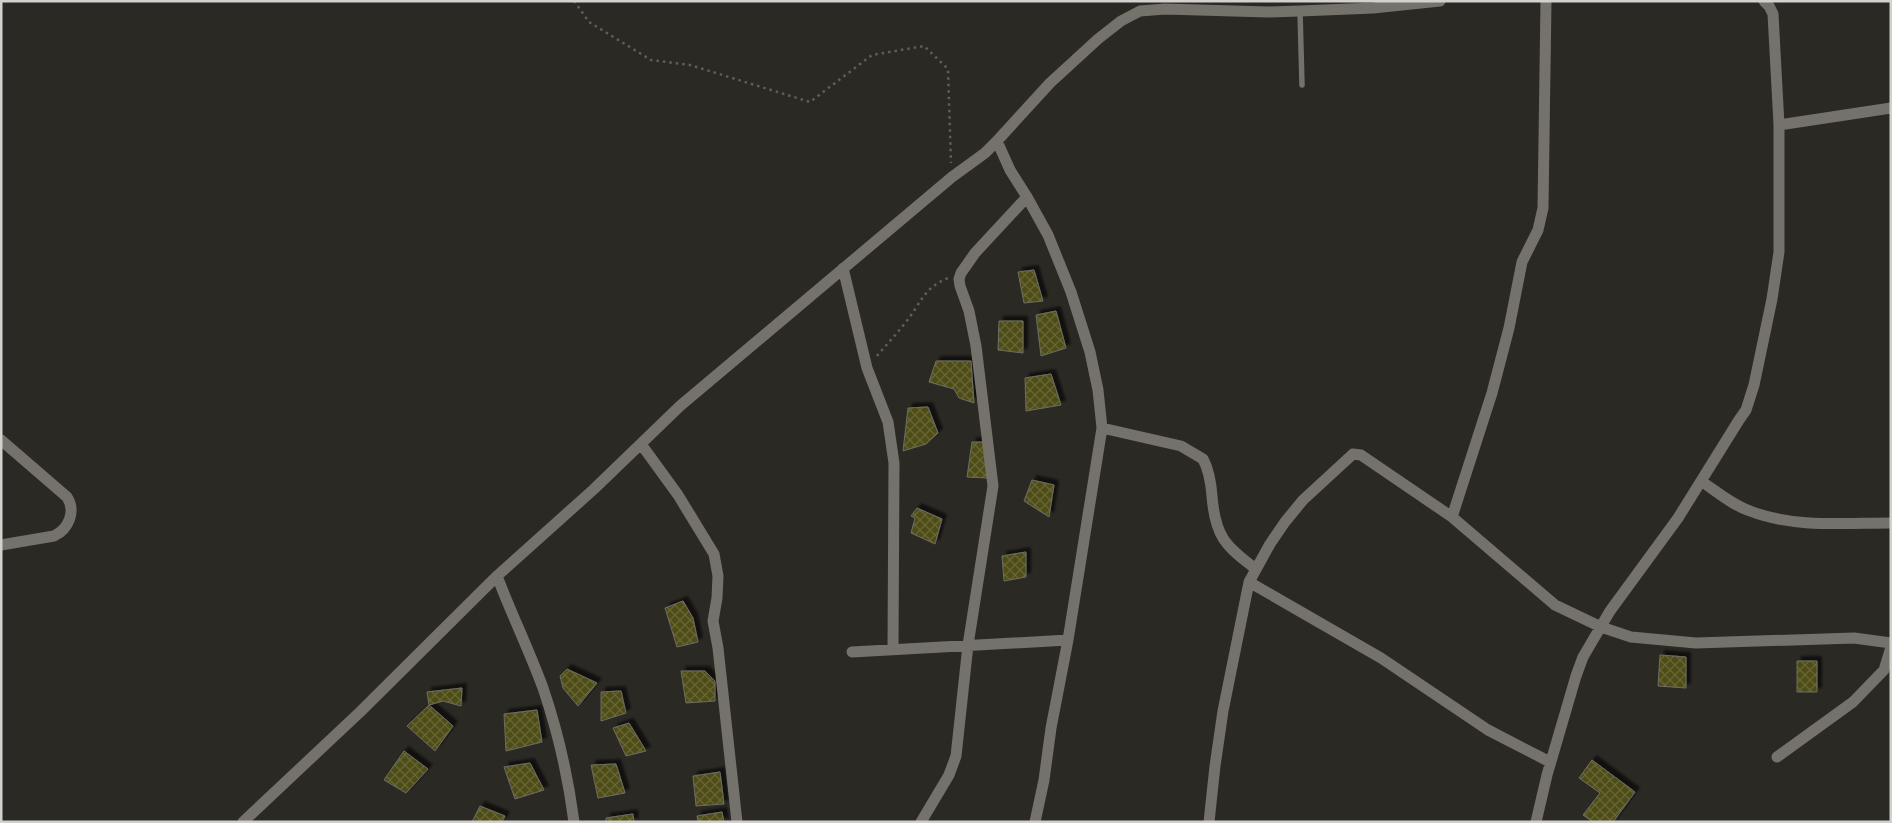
<svg xmlns="http://www.w3.org/2000/svg" width="1892" height="823" viewBox="0 0 1892 823" font-family="'PT Sans',sans-serif">
  <style>
    .building { fill: url(#building-cross-hatch); stroke: #6d6d67; filter: url(#shadow) }
    .lines { fill: none; stroke-linecap: round; stroke-linejoin: round }
    .path { stroke: #605e5a; stroke-width: 2.5; stroke-dasharray: 2.5 4; stroke-linecap: butt }
    .service { stroke: #75726c; stroke-width: 5.5 }
    .minor { stroke: #75726c; stroke-width: 11 }
  </style>
  <defs>
    <pattern id="building-cross-hatch" width="8" height="8" patternUnits="userSpaceOnUse" patternTransform="scale(1.25)"><rect width="8" height="8" fill="#4f4e16"/><path d="M0 0l8 8M0 8l8-8" fill="none" stroke="#676637"/></pattern>
    <filter id="shadow"><feDropShadow dx="4.5" dy="-4.5" stdDeviation="1" flood-color="#0009"/></filter>
  </defs>
  <rect width="100%" height="100%" fill="#2b2924"/>
  <path class="building" d="M1034,270L1043,301L1024,303L1018,272Z
    M1056,311L1066,348L1041,356L1036,315Z
    M999,321H1023V353L998,350Z
    M936,361H971L974,403L959,398L954,389L929,382Z
    M1051,374L1061,405L1026,411L1025,378Z
    M928,407L938,433L926,444L903,451L908,408Z
    M972,442H983L987,478L967,477Z
    M1032,480L1054,485L1049,517L1024,501Z
    M917,508L942,519L935,544L911,533L915,518L911,516Z
    M1026,552V577L1004,581L1002,556Z
    M683,601L693,618L698,642L677,647L665,608Z
    M1660,655L1686,657V688L1658,686Z
    M1797,661H1817V692H1797Z
    M567,669L597,683L578,706L563,688L560,676Z
    M681,671H705L715,681V701L686,703Z
    M462,688L461,706L443,701L429,705L427,692Z
    M621,691L626,713L601,721V692Z
    M429,705L453,726L435,751L407,726Z
    M537,710L542,742L506,751L504,714Z
    M629,723L646,751L626,756L613,728Z
    M404,751L428,769L406,793L384,780Z
    M1592,760L1635,792L1613,822H1593L1583,815L1600,793L1579,778Z
    M530,763L544,790L515,799L504,767Z
    M616,764L625,793L598,798L591,765Z
    M720,772L724,804L696,806L693,776Z
    M480,806L505,816L502,822H472Z
    M722,812L724,822H698L697,816Z
    M633,814L634,822H606V818Z"/>
  <g class="lines">
    <path class="path" d="M574,1L589,22L651,60L690,65L810,102L872,55L924,46L948,69L951,163
      M877,356C886,345 896,335 905,323C921,304 922,289 948,278"/>
    <path class="service" d="M1300,11L1302,85"/>
    <path class="minor" d="M1779,125L1891,108
      M843,268L867,368L888,422L894,463L893,649
      M1102,428L1181,446L1203,459C1209,470 1211,483 1212,496C1215,536 1225,546 1256,569
      M1,440L67,497C76,511 69,529 54,536L1,545
      M641,444L678,495L714,554L718,576L717,598L713,621L718,648L737,822
      M1701,481C1716,491 1732,505 1750,511C1793,528 1845,523 1891,523
      M1452,517L1492,393L1509,328L1522,262L1538,230L1543,208L1546,1
      M497,576C511,613 529,650 543,688C558,732 568,776 574,822
      M1249,582L1381,658L1488,730L1550,762
      M852,652L1068,640
      M1777,757L1853,702L1884,670L1891,647
      M243,822L360,712L497,576L594,489L680,406L952,177L985,153L997,141
      M921,822L949,775L956,756L968,645L993,486L976,346L969,311L960,286L959,279L961,273L975,253L1027,197
      M1035,822L1044,780L1051,728L1068,640L1102,428L1098,390L1090,352L1071,292L1048,235L1027,197L1010,170L997,141L1050,83L1098,39L1121,21L1140,11L1165,9L1268,12L1300,11L1373,8L1440,1
      M1209,822L1215,766L1223,711L1249,582L1270,544L1285,522L1303,500L1353,454L1361,455L1452,517L1555,605L1601,627L1631,637L1696,643L1854,638L1891,643
      M1536,822L1547,775L1576,676L1583,657L1610,611L1678,518L1739,420L1746,410L1754,385L1772,299L1779,252V125L1773,14L1769,6L1764,1"/>
  </g>
  <rect width="1892" height="823" fill="none" stroke="#d3d1ce" stroke-width="5"/>
</svg>
